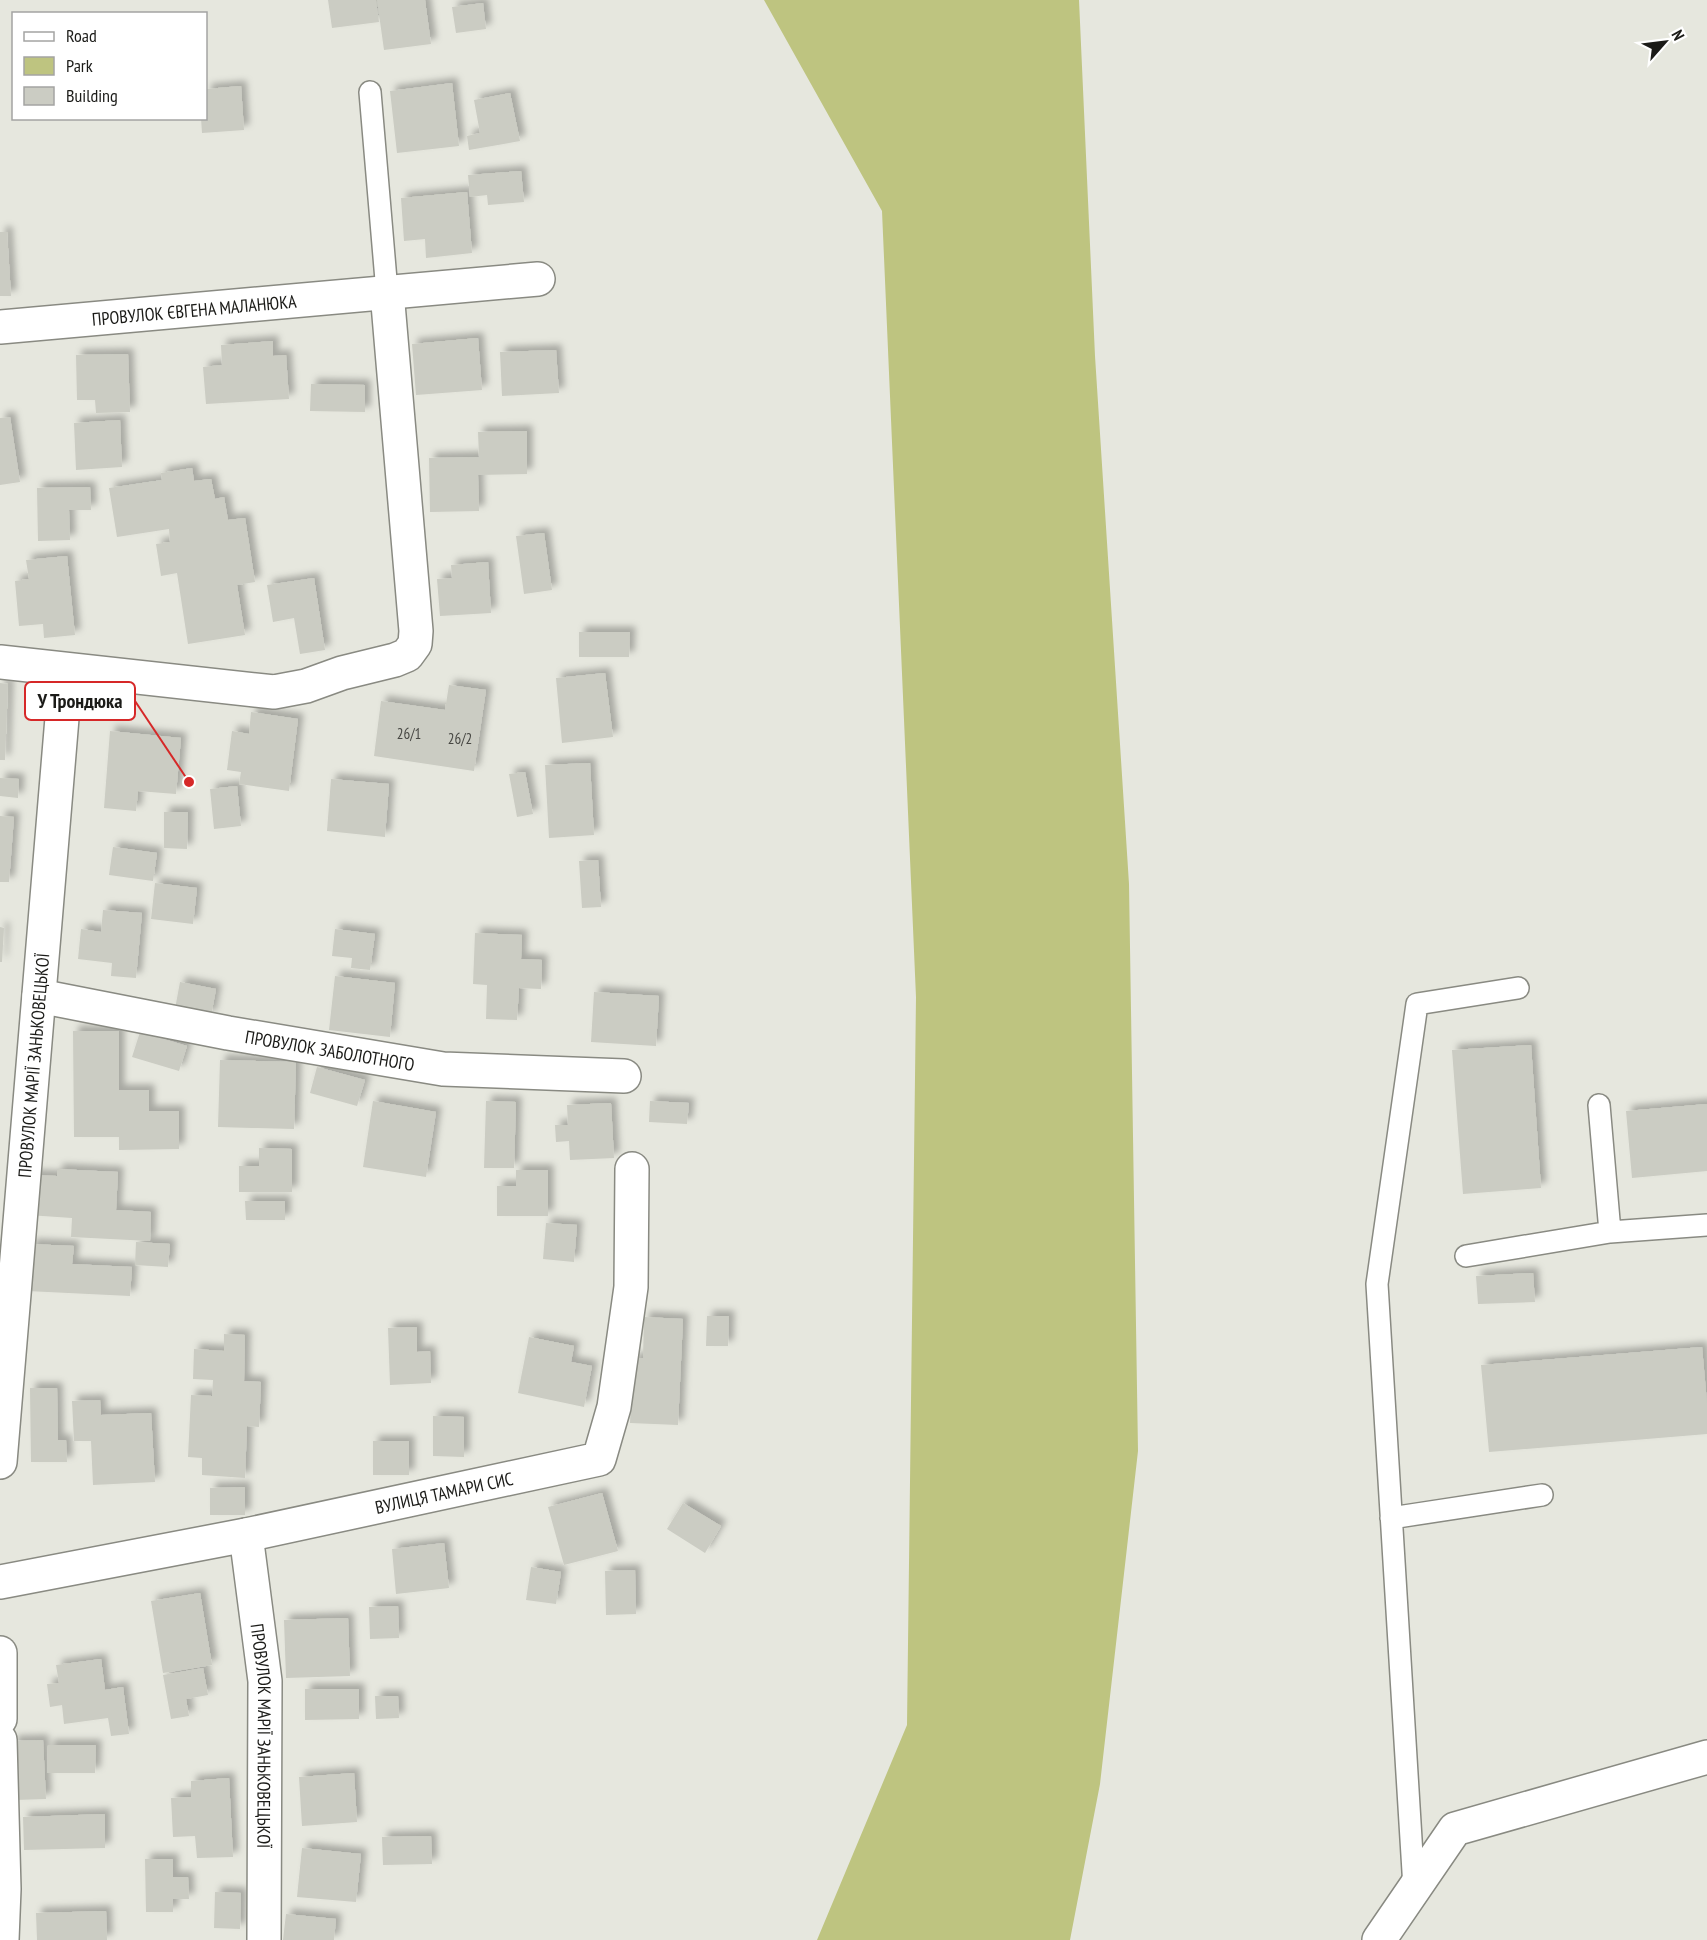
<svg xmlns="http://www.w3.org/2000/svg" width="1707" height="1940" viewBox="0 0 1707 1940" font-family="'PT Sans Narrow',sans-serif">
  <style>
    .green { fill: #bec480 }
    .building { fill: #cbccc3; filter: url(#shadow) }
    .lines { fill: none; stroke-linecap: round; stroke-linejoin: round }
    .service-casing { stroke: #898a82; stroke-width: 24 }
    .minor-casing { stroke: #898a82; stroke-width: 36 }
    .service { stroke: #fff; stroke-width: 21 }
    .minor { stroke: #fff; stroke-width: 33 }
    .labels { text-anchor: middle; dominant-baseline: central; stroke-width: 4.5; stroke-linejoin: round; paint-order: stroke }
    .number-label { font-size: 15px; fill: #474743 }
    .street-label { font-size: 18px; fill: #1b1b18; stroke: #fff }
    .leader { fill: none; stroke: #d62828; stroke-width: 2 }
    .callout-dot { fill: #d62828; stroke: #fff; stroke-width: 2 }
    .callout { fill: #fff; stroke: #d62828; stroke-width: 2 }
    .callout-label { font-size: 20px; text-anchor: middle; font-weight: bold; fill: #1b1b18 }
  </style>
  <defs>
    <filter id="shadow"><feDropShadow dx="5.5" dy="-5.5" stdDeviation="3" flood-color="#0004"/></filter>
  </defs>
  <rect width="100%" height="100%" fill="#e6e7de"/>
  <path class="green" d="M764,0H1079L1095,356L1129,884L1138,1451L1100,1784L1070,1940H817L907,1725L916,997L882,211Z"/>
  <path class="building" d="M328,0H376L379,22L332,28Z
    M377,0H425L431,44L384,50Z
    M483,3L486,29L456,33L452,7Z
    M452,83L459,146L397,153L390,91Z
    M241,86L244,130L202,133L201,118H206V89Z
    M510,93L520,141L469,150L467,136L480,133L474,100Z
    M521,171L524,202L488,205L487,195L470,197L468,175Z
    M467,192L472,253L426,258L425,239L404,241L401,198Z
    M0,232H7L11,296H0Z
    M478,338L482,390L416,395L412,344Z
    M273,341V356L286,355L289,399L206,404L203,367L222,365L221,345Z
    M556,350L559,393L502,396L500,352Z
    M128,354L130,412L96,413L95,400H77L76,355Z
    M311,384L365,385V412L310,411Z
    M10,417L20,482L0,485V418Z
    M120,420L122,467L76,470L74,423Z
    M527,431V474L478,475L479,511L430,512L429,458L479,457L478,432Z
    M192,468L194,481L211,479L215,499L224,497L228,520L245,518L255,582L237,585L245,635L188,644L177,573L161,576L156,544L170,542L169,529L117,537L109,488L162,480L161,473Z
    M90,487L91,510H69L70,540L38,541L37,488Z
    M544,533L552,590L524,594L516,536Z
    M67,556L75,635L44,638L43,624L19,626L15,581L29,579L26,560Z
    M488,562L491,613L440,616L437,579L452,578L451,565Z
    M314,578L325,650L300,654L294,618L273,622L267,585Z
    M579,632H630L629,657H579Z
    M605,673L613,737L562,743L556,678Z
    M0,683L8,684L5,760H0Z
    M449,685L486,690L474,771L374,756L381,701L445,710Z
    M251,712L298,719L289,791L239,784L241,772L227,770L232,731L249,734Z
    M110,731L181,738L176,794L138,791L136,811L104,808Z
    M590,763L594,835L549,838L545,765Z
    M525,772L533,814L517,817L509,774Z
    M0,778L19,779L18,798L0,796Z
    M331,779L389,784L385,837L327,831Z
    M237,786L241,826L214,829L210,789Z
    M164,812H188L187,849L164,848Z
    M0,816L14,817L9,882H0Z
    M113,847L157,853L153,881L109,875Z
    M598,860L601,907L582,908L579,861Z
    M155,883L197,888L193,924L151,919Z
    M103,910L142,913L136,978L111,976L112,963L78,959L81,929L101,932Z
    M0,927L4,928L2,962H0Z
    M335,929L375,934L370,970L351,968L352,958L332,956Z
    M475,933L522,935L521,959L542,960L541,989L519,988L517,1020L486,1019L487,985L473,984Z
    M335,976L395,983L390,1037L329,1030Z
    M180,982L216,989L211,1016L175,1009Z
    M594,992L659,996L656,1046L591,1042Z
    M73,1031H119V1090H149V1111H179V1149L119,1150V1137H74Z
    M140,1032L187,1046L179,1071L132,1057Z
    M1531,1045L1541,1188L1463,1194L1452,1050Z
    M220,1060L296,1062L294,1129L218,1127Z
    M317,1067L365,1080L357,1106L310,1093Z
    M373,1101L436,1112L426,1177L363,1167Z
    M486,1101L516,1102L514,1168H484Z
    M650,1101L689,1103L687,1124L649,1122Z
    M611,1103L614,1158L570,1160L569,1141L556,1142L555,1125H568L567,1105Z
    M1707,1104V1171L1632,1178L1626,1111Z
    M259,1148L292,1149V1192H239V1166H259Z
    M57,1169L118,1172L116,1210L151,1212L150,1241L71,1237L72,1218L28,1215L30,1175L57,1176Z
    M516,1170H548V1216H497V1186H516Z
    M245,1201H285V1220H246Z
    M546,1223L577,1225L574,1262L543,1259Z
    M136,1242L170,1244L168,1267L135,1265Z
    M30,1244L74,1246L72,1264L132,1267L130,1296L27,1291Z
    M1533,1273L1535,1302L1478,1304L1476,1276Z
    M707,1316H729L728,1346H706Z
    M644,1317L683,1319L678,1425L630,1423L633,1358H643Z
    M417,1327V1352L430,1351L431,1383L390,1385L388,1328Z
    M224,1334L245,1335L244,1381L261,1382L259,1427L247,1426L245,1478L202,1475V1458L188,1457L191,1395L212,1396L213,1380L193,1379L194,1349L224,1351Z
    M529,1337L574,1346L571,1362L592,1366L584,1407L518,1393Z
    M1702,1347L1707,1403V1434L1489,1452L1481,1365Z
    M30,1388H57L58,1440H66L67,1462H31Z
    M100,1400L101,1415L151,1413L155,1482L93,1485L91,1441H74L72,1401Z
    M433,1416L464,1417V1457L433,1456Z
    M373,1441H409V1475H373Z
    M245,1487V1515H210V1488Z
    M602,1493L618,1551L564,1565L548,1507Z
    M683,1503L721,1526L705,1553L667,1529Z
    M444,1543L449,1588L396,1594L392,1549Z
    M531,1567L561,1572L556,1604L526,1600Z
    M635,1570L636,1614L606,1615L605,1571Z
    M200,1593L212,1665L163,1673L151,1601Z
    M398,1606L399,1638L370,1639L369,1607Z
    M348,1618L350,1676L286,1678L284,1620Z
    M101,1659L105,1690L123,1687L129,1734L111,1736L108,1718L64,1724L62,1705L50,1707L47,1684L59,1683L56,1665Z
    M203,1668L208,1695L186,1699L189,1716L171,1719L163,1675Z
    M305,1689H359V1719L305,1720Z
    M375,1696H398L399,1718L376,1719Z
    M43,1740L46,1799L15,1800L12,1741Z
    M48,1745H96L95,1773H47Z
    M354,1773L357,1822L302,1826L299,1777Z
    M229,1778L233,1857L197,1858L195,1836L173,1837L171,1798L191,1797V1781Z
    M105,1814V1848L24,1850L23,1817Z
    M431,1836L432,1864L383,1865L382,1837Z
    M302,1848L361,1854L356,1902L297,1897Z
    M145,1859H173V1877H188L189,1899H173V1912H146Z
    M215,1892L241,1893L240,1929L214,1928Z
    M106,1911L107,1940H37L36,1913Z
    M286,1914L336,1919L334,1940H283Z"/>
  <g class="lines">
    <defs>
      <path id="service" d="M370,92L387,292
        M1599,1105L1610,1232L1707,1225
        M1466,1256L1610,1232
        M1391,1518L1542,1495
        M1414,1888L1377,1284L1417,1004L1518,988"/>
      <g id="minor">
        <path id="s1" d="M0,327L538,279"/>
        <path d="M0,662L274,692L306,686L342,673L395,660L407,655L415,644L416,631L387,292"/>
        <path id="s2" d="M39,996L228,1033L443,1069L624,1076"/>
        <path id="s3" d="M0,1462L66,670"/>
        <path id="s4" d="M246,1535L265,1681L264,1940"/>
        <path id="s5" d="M0,1582L246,1535L599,1459L614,1407L631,1287L632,1169"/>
        <path d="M0,1653V1719"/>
        <path d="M0,1740L4,1889L2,1940"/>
        <path d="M1379,1940L1455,1829L1707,1757"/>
      </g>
    </defs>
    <use href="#service" class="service-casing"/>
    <use href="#minor" class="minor-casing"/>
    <use href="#service" class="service"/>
    <use href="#minor" class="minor"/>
  </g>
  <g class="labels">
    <g class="number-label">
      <text x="409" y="733">26/1</text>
      <text x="460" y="738">26/2</text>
    </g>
    <g class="street-label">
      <text stroke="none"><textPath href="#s1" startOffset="195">ПРОВУЛОК ЄВГЕНА МАЛАНЮКА</textPath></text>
      <text stroke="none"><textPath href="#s2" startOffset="296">ПРОВУЛОК ЗАБОЛОТНОГО</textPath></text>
      <text stroke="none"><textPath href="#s3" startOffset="398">ПРОВУЛОК МАРІЇ ЗАНЬКОВЕЦЬКОЇ</textPath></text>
      <text stroke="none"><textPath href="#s5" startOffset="453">ВУЛИЦЯ ТАМАРИ СИС</textPath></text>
      <text stroke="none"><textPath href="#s4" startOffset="202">ПРОВУЛОК МАРІЇ ЗАНЬКОВЕЦЬКОЇ</textPath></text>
    </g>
  </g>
  <path class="leader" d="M189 782L135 701"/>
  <circle class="callout-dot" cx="189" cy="782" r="6"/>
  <rect class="callout" x="25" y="682" width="110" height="38" rx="6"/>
  <g class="callout-label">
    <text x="80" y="708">У Трондюка</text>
  </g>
  <rect x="12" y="12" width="195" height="108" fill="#ffffff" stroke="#a4a4a3" stroke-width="1.5"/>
  <rect x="24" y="32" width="30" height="9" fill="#ffffff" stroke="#a4a4a3" stroke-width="1.5"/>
  <text x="66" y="42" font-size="18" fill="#1b1b18">Road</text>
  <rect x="24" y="57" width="30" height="18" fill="#bec480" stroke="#a4a4a3" stroke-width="1.5"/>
  <text x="66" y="72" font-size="18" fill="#1b1b18">Park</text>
  <rect x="24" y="87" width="30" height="18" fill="#cbccc3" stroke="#a4a4a3" stroke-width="1.5"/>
  <text x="66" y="102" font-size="18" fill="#1b1b18">Building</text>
  <g transform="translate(1665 42) rotate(62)" stroke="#ffffff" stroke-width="4.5" paint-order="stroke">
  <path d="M0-4.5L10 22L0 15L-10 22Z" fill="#1b1b18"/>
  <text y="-9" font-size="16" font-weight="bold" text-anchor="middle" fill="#1b1b18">N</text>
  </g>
</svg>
